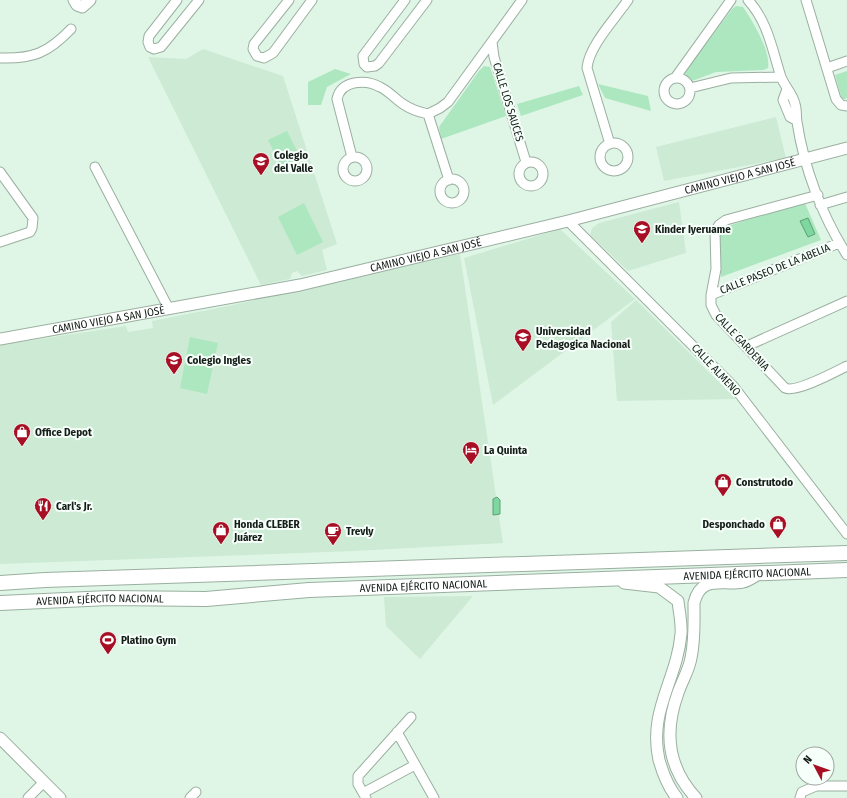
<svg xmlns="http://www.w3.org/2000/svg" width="847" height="798" viewBox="0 0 847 798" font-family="'Fira Sans Condensed',sans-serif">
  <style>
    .built { fill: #cdead5 }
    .green { fill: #ace7bf }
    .water { fill: #7ed79f; stroke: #5e9f76 }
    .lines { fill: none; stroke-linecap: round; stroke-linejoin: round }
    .minor-casing { stroke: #9aafa0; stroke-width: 11 }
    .tertiary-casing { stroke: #9aafa0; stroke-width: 13 }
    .primary-casing { stroke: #9aafa0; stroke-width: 16 }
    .minor { stroke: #fff; stroke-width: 9 }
    .tertiary { stroke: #fff; stroke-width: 11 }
    .primary { stroke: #fff; stroke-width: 14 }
    .labels { text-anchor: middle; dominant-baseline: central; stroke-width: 4; stroke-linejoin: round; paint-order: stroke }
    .street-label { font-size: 11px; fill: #151d18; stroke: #f6fff9 }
    .poi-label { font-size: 11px; font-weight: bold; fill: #151d18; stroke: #f6fff9; text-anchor: start }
  </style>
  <rect width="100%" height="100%" fill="#dff6e6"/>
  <path class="built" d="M203,49L283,76L337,244L322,250L327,270L302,276L297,271L292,273L290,279L261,285L148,57L186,59Z
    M776,117L786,158L664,181L656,147Z
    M679,202L686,253L628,271L590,235L592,228L599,223Z
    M560,229L635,299L493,405L464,258Z
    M460,254L503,543L355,551L0,564V345L126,326L128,332L153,328L152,321L228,306Z
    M636,300L736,399L617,401L611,322Z
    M473,596L420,659L386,626L384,597Z"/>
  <path class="green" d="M736,6L743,7C752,20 771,51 768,68L763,70L716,72L692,81L687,78L685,72L732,9Z
    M484,66L490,67L506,116L441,139L439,127L479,71Z
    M335,69L351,74L327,87L321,105H308V82Z
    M847,71V98L842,100L835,75Z
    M598,84L648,96L651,111L605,98Z
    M579,86L583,95L521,116L517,104Z
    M287,131L302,161L283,170L268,140Z
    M804,201L821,240L721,277L719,229Z
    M304,203L323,242L297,255L278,217Z
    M190,337L218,343L207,394L180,388Z"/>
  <path class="water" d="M808,218L815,234L808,237L800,221Z
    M497,497L500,500V514L493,515V499Z"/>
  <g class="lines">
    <defs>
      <path id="minor" d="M177,0L149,36L148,42L150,47L154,49L161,47L199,0
        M289,0L254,44L253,49L257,56L264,58L273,53L312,0
        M405,0L363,56L364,64L367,67L375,66L379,63L427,0
        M748,0C768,22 772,49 781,77C785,87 793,94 795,104C797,110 796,116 797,122C804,168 822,216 847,255
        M806,0L836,99L841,105L847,106
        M492,42L494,57L526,162
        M0,58C33,59 48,53 71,29
        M827,68L847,61
        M664 91a13 13 0 1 1 26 0a13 13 0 1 1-26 0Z
        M675,78L731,0
        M690,88L731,78L781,77
        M787,89L783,100L790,117L796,120
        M428,114L440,108L448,102L522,0
        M428,114L449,180
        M600 157a14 14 0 1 1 28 0a14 14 0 1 1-28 0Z
        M610,144L587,68C589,46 615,19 628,0
        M343 169a12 12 0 1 1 24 0a12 12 0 1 1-24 0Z
        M352,157L337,99C341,80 366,79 380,87C389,91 395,99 403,104C410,109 419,112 428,114
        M519 174a12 12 0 1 1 24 0a12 12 0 1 1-24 0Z
        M95,167L169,309
        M0,172L33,218L32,228L30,232L0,242
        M440 191a12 12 0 1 1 24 0a12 12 0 1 1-24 0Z
        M818,195L726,220L719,225L715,232L716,269L711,295V305L716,315L785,388C796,393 835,372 847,366
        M820,205L847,197
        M568,221L734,387L847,534
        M711,295L839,243
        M747,346L847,301
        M397,732L434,798
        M363,793L415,765
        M28,798L44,782
        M190,798L196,792
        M366,798L358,784V776L411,717
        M800,798L802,792L816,786H847"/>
      <g id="tertiary">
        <path d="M74,0L77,5L82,7L90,0"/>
        <path id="s1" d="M0,339L300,285L568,221L847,148"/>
        <path d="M624,583L659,587L678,601C679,611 682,624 681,634C677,680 648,711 659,760C663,774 668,787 677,798"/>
        <path d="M0,738L60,798"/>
        <path d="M696,798C667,767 664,731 678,693C682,681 689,670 691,658C695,640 694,621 694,603C701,574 722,586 743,582C749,581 755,576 760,573"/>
      </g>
      <g id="primary">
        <path d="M0,583L45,580L847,553"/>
        <path id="s2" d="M0,603L109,598L206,599L309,590L847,570"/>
      </g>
    </defs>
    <use href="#minor" class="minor-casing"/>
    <use href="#tertiary" class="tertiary-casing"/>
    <use href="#primary" class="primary-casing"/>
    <use href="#minor" class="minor"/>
    <use href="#tertiary" class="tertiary"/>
    <use href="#primary" class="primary"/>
  </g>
  <defs>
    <symbol id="school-pin" viewBox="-11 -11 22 30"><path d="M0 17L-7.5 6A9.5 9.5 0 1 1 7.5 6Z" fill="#a70f25" stroke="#f6fff9"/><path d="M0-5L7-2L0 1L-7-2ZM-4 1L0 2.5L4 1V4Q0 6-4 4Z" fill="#fff"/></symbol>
    <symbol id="university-pin" viewBox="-11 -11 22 30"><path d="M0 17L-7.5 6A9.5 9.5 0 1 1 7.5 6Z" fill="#a70f25" stroke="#f6fff9"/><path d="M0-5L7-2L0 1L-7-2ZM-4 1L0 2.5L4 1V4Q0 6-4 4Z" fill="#fff"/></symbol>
    <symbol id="shop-pin" viewBox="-11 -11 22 30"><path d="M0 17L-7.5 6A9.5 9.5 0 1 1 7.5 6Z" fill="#a70f25" stroke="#f6fff9"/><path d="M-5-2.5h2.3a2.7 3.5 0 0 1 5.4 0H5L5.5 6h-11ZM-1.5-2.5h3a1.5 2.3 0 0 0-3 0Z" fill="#fff"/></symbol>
    <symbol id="hotel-pin" viewBox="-11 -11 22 30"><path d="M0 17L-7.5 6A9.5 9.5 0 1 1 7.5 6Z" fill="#a70f25" stroke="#f6fff9"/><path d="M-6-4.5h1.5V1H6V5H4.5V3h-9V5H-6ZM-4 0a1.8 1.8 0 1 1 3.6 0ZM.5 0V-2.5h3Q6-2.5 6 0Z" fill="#fff"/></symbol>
    <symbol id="restaurant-pin" viewBox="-11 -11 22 30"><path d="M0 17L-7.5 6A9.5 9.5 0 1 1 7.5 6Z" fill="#a70f25" stroke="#f6fff9"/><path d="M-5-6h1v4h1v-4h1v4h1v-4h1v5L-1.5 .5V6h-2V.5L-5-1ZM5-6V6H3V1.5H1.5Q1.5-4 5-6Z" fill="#fff"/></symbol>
    <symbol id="cafe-pin" viewBox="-11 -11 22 30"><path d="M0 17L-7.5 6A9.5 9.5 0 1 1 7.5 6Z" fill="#a70f25" stroke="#f6fff9"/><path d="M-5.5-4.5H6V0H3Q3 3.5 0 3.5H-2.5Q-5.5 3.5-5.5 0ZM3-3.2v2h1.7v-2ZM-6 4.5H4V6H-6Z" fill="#fff"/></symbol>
    <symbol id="stadium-pin" viewBox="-11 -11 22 30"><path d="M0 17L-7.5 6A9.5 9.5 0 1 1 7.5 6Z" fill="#a70f25" stroke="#f6fff9"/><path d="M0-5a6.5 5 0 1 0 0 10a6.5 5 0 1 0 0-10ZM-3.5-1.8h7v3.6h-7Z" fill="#fff"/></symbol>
  </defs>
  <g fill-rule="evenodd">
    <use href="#school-pin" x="251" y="151" width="20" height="27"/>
    <use href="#school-pin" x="632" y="219" width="20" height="27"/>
    <use href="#university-pin" x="513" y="327" width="20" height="27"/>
    <use href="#school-pin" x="164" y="350" width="20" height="27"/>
    <use href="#shop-pin" x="12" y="422" width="20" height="27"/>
    <use href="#hotel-pin" x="461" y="440" width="20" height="27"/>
    <use href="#shop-pin" x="713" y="472" width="20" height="27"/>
    <use href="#restaurant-pin" x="33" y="496" width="20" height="27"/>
    <use href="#shop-pin" x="768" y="514" width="20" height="27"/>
    <use href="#shop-pin" x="211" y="520" width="20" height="27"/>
    <use href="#cafe-pin" x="323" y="521" width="20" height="27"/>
    <use href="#stadium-pin" x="98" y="630" width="20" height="27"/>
  </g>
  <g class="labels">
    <g class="street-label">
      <text transform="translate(508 102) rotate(73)">CALLE LOS SAUCES</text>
      <text stroke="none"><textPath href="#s1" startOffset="758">CAMINO VIEJO A SAN JOSÉ</textPath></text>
      <text stroke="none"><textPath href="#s1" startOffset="434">CAMINO VIEJO A SAN JOSÉ</textPath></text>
      <text transform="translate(775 269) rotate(-22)">CALLE PASEO DE LA ABELIA</text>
      <text stroke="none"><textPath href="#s1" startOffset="110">CAMINO VIEJO A SAN JOSÉ</textPath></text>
      <text transform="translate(742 342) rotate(47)">CALLE GARDENIA</text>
      <text transform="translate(716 370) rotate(47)">CALLE ALMENO</text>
      <text stroke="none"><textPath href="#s2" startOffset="748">AVENIDA EJÉRCITO NACIONAL</textPath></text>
      <text stroke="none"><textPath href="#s2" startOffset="424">AVENIDA EJÉRCITO NACIONAL</textPath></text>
      <text stroke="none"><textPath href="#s2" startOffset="100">AVENIDA EJÉRCITO NACIONAL</textPath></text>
    </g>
    <g class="poi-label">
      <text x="274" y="155">Colegio<tspan x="274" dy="13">del Valle</tspan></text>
      <text x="655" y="229">Kinder Iyeruame</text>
      <text x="536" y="331">Universidad<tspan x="536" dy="13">Pedagogica Nacional</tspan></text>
      <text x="187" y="360">Colegio Ingles</text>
      <text x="35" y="432">Office Depot</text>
      <text x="484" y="450">La Quinta</text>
      <text x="736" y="482">Construtodo</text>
      <text x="56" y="506">Carl's Jr.</text>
      <text x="234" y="524">Honda CLEBER<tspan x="234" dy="13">Juárez</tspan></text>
      <text x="765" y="524" text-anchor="end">Desponchado</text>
      <text x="346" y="531">Trevly</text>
      <text x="121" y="640">Platino Gym</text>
    </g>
  </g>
  <g transform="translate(815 766) rotate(311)"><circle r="19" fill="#f6fff9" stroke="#9ca59f"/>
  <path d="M0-3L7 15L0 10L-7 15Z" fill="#a70f25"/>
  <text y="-6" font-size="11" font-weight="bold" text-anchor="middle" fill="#151d18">N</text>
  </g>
</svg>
